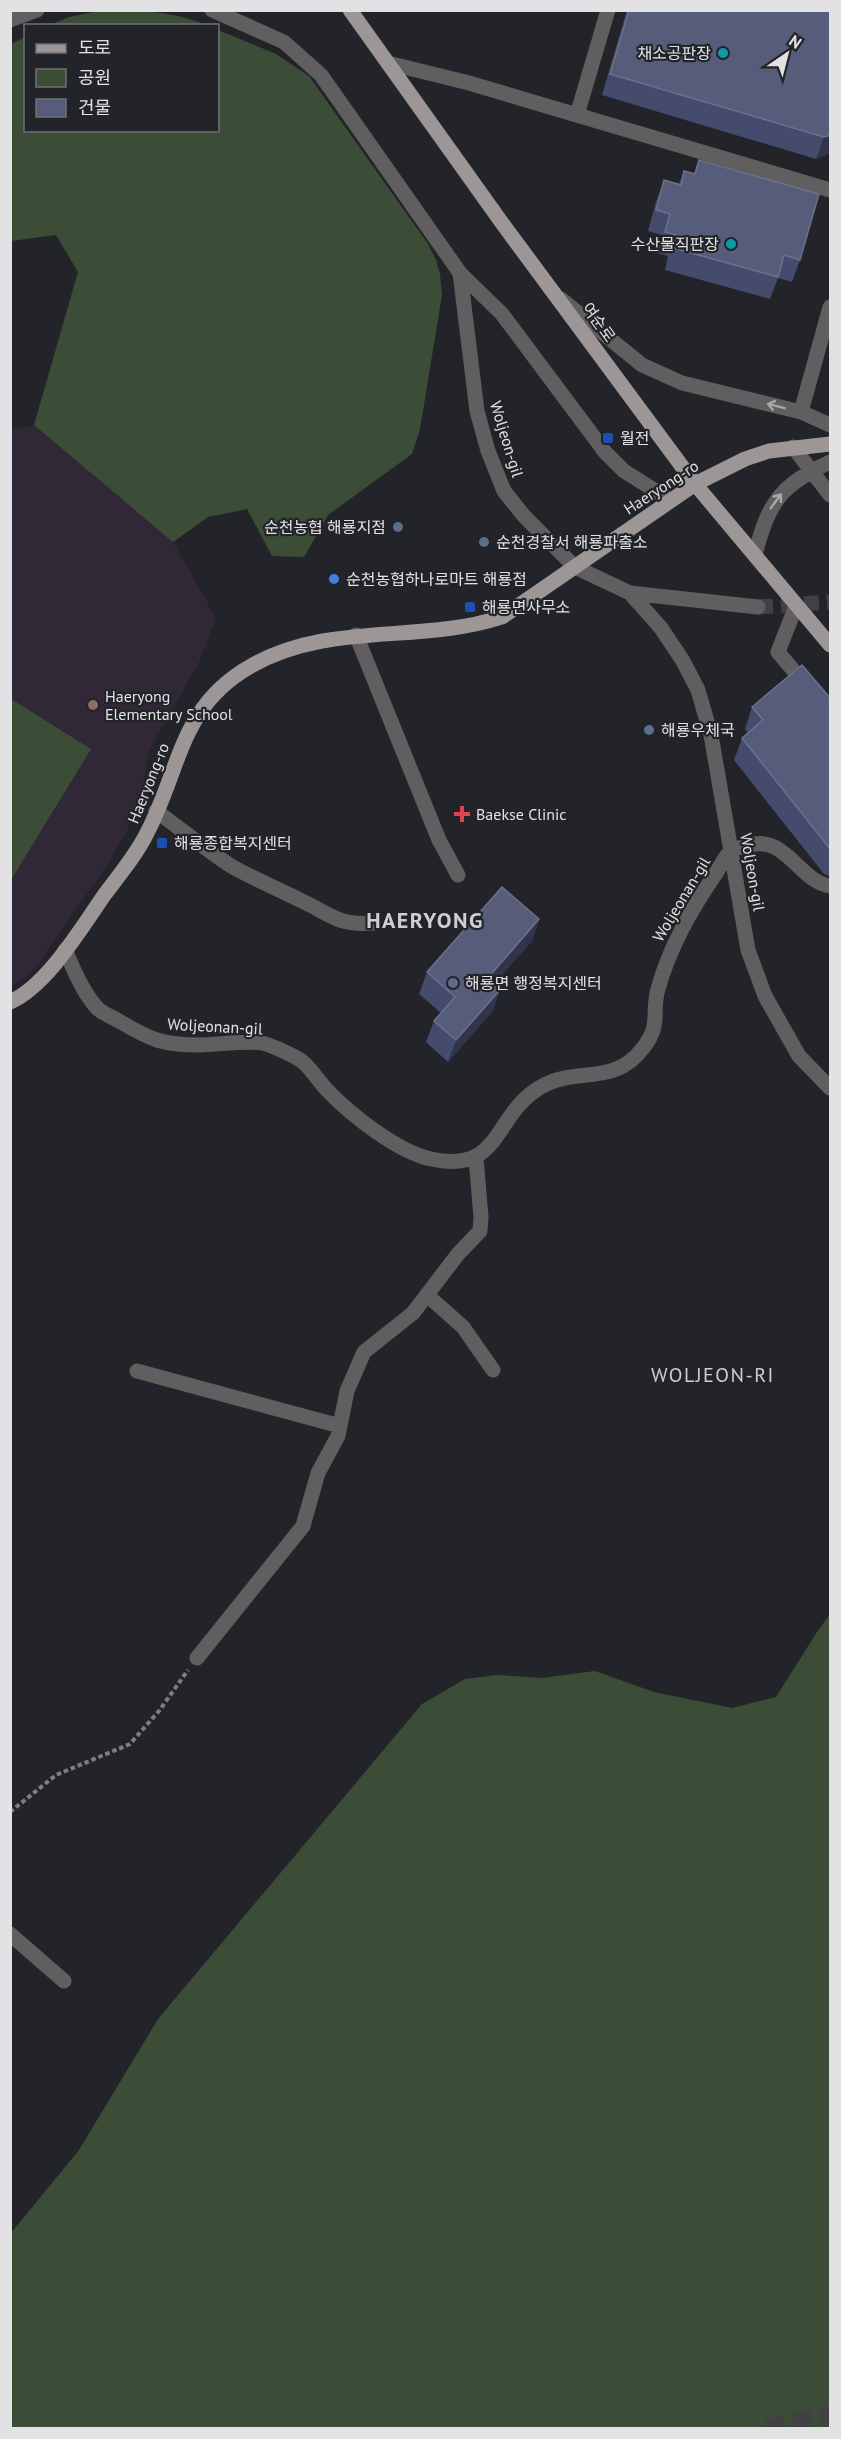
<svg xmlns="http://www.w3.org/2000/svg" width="841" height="2439" viewBox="0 0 841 2439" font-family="'PT Sans','Noto Sans KR',sans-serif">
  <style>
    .education { fill: #312837 }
    .green { fill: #3b4d37 }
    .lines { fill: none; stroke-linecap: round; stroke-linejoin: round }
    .minor-tunnel { stroke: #404045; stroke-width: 15; stroke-dasharray: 15 8; stroke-linecap: butt }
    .highway-tunnel { stroke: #404045; stroke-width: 18; stroke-dasharray: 18 9; stroke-linecap: butt }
    .path { stroke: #7d7e82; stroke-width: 4; stroke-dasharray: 4.5 3; stroke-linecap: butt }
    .minor { stroke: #605e5e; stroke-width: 15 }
    .major { stroke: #9c9796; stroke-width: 15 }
    .wall { fill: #454b6d }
    .shaded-wall { fill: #30354c }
    .building { fill: #565c7a; stroke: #6c718b; stroke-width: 1.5 }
    .oneway { stroke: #a8a7a8 }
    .culture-dot { fill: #0f9aa8; stroke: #232429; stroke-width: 2 }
    .transit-dot { fill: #1a4fb4; stroke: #232429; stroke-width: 2 }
    .service-dot { fill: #5c6f8a; stroke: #232429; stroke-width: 2 }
    .shop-dot { fill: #3f7fe0; stroke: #232429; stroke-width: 2 }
    .education-dot { fill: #8d6e63; stroke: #232429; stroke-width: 2 }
    .health-dot { fill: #e0444e; stroke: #232429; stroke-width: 2 }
    .labels { text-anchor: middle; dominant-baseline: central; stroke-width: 4.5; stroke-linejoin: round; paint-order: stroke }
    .poi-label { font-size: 16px; fill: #e2e2e5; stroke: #232429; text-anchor: start }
    .street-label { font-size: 16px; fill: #e2e2e5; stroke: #232429 }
    .quarter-label { font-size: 20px; letter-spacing: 1.5px; fill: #ccced3; stroke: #232429 }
    .district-label { font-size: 22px; font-weight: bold; letter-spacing: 1.5px; fill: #ccced3; stroke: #232429 }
  </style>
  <rect width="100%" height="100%" fill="#232429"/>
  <path class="education" d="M34,425L168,533L216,618L200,660L150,749L140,798L126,833L105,868L35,968L26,977L11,986L10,431Z"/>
  <path class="green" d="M99,11C138,10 170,10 206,25H50L69,17Z
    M218,30L276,54L309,76L428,244L436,260L440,274L442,295L420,429L412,454L328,515L304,557L272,556L247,509L208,517L173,542L34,425L78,272L56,235L11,241V44L25,37L26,130H218Z
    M11,699L91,749L11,880Z
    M830,1614V2428H11V2233L79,2150L158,2019L422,1704L465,1679L497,1675L542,1678L595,1671L654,1692L732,1708L776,1697L817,1632Z"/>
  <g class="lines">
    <path class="minor-tunnel" d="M758,607L830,602"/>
    <path class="highway-tunnel" d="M767,2428L830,2414"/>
    <path class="path" d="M10,1812L56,1775L130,1744L159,1711L188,1670"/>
    <path class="minor" d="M212,10L284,42L321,75L460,273L477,411L488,451L504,491L524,516L575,567L630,593L661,628L683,661L698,690L711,735L748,950L765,996L799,1056L830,1088
      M10,20L37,10
      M388,63L469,83L830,190
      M577,115L608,10
      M460,273L502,314L605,452L624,471L670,500
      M561,299L642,365L682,383L801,412L830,425
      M801,412L830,307
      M793,447L830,495
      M755,555C768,502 781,485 830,462
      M630,593L758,607
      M796,606L778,652L830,714
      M356,635L439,840L458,875
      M156,811C181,829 205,849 231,866C254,879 278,889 302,901C332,915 338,926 374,923
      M65,950C74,970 83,993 98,1009C104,1014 114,1018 121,1022C150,1040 164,1045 199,1045C216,1045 247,1040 262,1043C271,1045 298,1057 304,1063C313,1071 319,1082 328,1091C351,1115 398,1152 431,1159C502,1174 492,1117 539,1088C576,1065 613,1088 643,1048C662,1024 651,1013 658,989C670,946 691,910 716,873C720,867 725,856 730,852C735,848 745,846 750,845C786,835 800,882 830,886
      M427,1295L463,1327L493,1370
      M137,1371L340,1426
      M197,1658L303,1526L318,1473L338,1436L347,1391L364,1352L413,1313L458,1254L480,1231L481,1217L476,1158
      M10,1934L64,1981"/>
    <path class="major" d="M350,10L502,223L695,484L830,645
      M10,1002C47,986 82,927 105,894C120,874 137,854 148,831C181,767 180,706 251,666C330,621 420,644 502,617L695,484L745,459L769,451L830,444"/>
  </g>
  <path class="wall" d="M627,10H831V153L816,159L602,95Z
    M699,160L800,260L792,282L778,278L770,299L665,270L668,256L657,253L662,235L648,231L656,202L664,180L679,184L684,171L694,174Z
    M831,699L830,876L824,874L734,760L742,738L748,733L745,729L752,707Z
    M539,919L532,941L493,984L500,990L492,1012L448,1062L426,1042L434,1021L441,1013L419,994L427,972Z"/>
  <path class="shaded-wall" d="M831,135V153L816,159L824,137Z
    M539,919L532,941L479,1001L487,979Z
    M500,990L492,1012L448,1062L456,1040Z"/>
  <path class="building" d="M629,10H831V135L824,137L610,74Z
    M699,160L819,194L800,260L784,255L778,277L673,248L676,235L665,232L670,214L656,210L664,180L681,185L684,171L695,174Z
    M802,665L831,699V850L742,738L763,720L752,707Z
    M502,887L539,919L487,979L500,990L456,1040L434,1021L455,997L427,972Z"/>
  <defs><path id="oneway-shaft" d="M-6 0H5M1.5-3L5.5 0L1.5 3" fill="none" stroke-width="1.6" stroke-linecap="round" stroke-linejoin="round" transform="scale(1.5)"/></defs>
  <g class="oneway">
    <use href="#oneway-shaft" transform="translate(776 406) rotate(-166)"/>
    <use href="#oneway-shaft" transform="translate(776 501) rotate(-53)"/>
  </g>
  <g class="culture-dot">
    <circle cx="723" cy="53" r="6"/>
    <circle cx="731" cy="244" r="6"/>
  </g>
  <g class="transit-dot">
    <rect x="602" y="432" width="12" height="12" rx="3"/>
    <rect x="464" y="601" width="12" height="12" rx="3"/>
    <rect x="156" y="837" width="12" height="12" rx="3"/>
  </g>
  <g class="service-dot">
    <circle cx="398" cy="527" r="6"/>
    <circle cx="484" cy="542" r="6"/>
    <circle cx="649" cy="730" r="6"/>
    <circle cx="453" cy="983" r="6"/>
  </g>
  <circle class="shop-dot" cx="334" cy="579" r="6"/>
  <circle class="education-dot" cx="93" cy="705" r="6"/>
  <path class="health-dot" d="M459 805h6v6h6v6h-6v6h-6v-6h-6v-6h6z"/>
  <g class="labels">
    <g class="poi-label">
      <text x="711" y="53" text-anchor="end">채소공판장</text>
      <text x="719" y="244" text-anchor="end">수산물직판장</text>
      <text x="620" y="438">월전</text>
      <text x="386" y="527" text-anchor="end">순천농협 해룡지점</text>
      <text x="496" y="542">순천경찰서 해룡파출소</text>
      <text x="346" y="579">순천농협하나로마트 해룡점</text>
      <text x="482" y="607">해룡면사무소</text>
      <text x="105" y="696">Haeryong<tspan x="105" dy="18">Elementary School</tspan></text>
      <text x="661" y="730">해룡우체국</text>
      <text x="476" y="814">Baekse Clinic</text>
      <text x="174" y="843">해룡종합복지센터</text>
      <text x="465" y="983">해룡면 행정복지센터</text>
    </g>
    <g class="street-label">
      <text transform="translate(599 322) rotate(54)">여순로</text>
      <text transform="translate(507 439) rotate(73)">Woljeon-gil</text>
      <text transform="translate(661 487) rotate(-33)">Haeryong-ro</text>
      <text transform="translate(148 783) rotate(-68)">Haeryong-ro</text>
      <text transform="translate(753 872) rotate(80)">Woljeon-gil</text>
      <text transform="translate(681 899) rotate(-59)">Woljeonan-gil</text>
      <text transform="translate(215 1026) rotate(3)">Woljeonan-gil</text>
    </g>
    <g class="quarter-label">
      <text x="713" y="1375">WOLJEON-RI</text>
    </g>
    <g class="district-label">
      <text x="425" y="920">HAERYONG</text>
    </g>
  </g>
  <rect width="841" height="2439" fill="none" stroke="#e2e2e5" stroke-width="24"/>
  <rect x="24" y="24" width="195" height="108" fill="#232429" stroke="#6f7074" stroke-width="1.5"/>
  <rect x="36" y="44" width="30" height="9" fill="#9c9796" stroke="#6f7074" stroke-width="1.5"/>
  <text x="78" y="54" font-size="18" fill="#e2e2e5">도로</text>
  <rect x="36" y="69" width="30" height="18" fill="#3b4d37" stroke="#6f7074" stroke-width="1.5"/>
  <text x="78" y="84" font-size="18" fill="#e2e2e5">공원</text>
  <rect x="36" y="99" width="30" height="18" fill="#565c7a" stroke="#6f7074" stroke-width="1.5"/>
  <text x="78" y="114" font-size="18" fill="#e2e2e5">건물</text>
  <g transform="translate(787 54) rotate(35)" stroke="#232429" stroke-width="4.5" paint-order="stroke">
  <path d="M0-4.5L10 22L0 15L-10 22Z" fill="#e2e2e5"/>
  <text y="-9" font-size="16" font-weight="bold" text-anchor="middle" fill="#e2e2e5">N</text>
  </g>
</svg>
